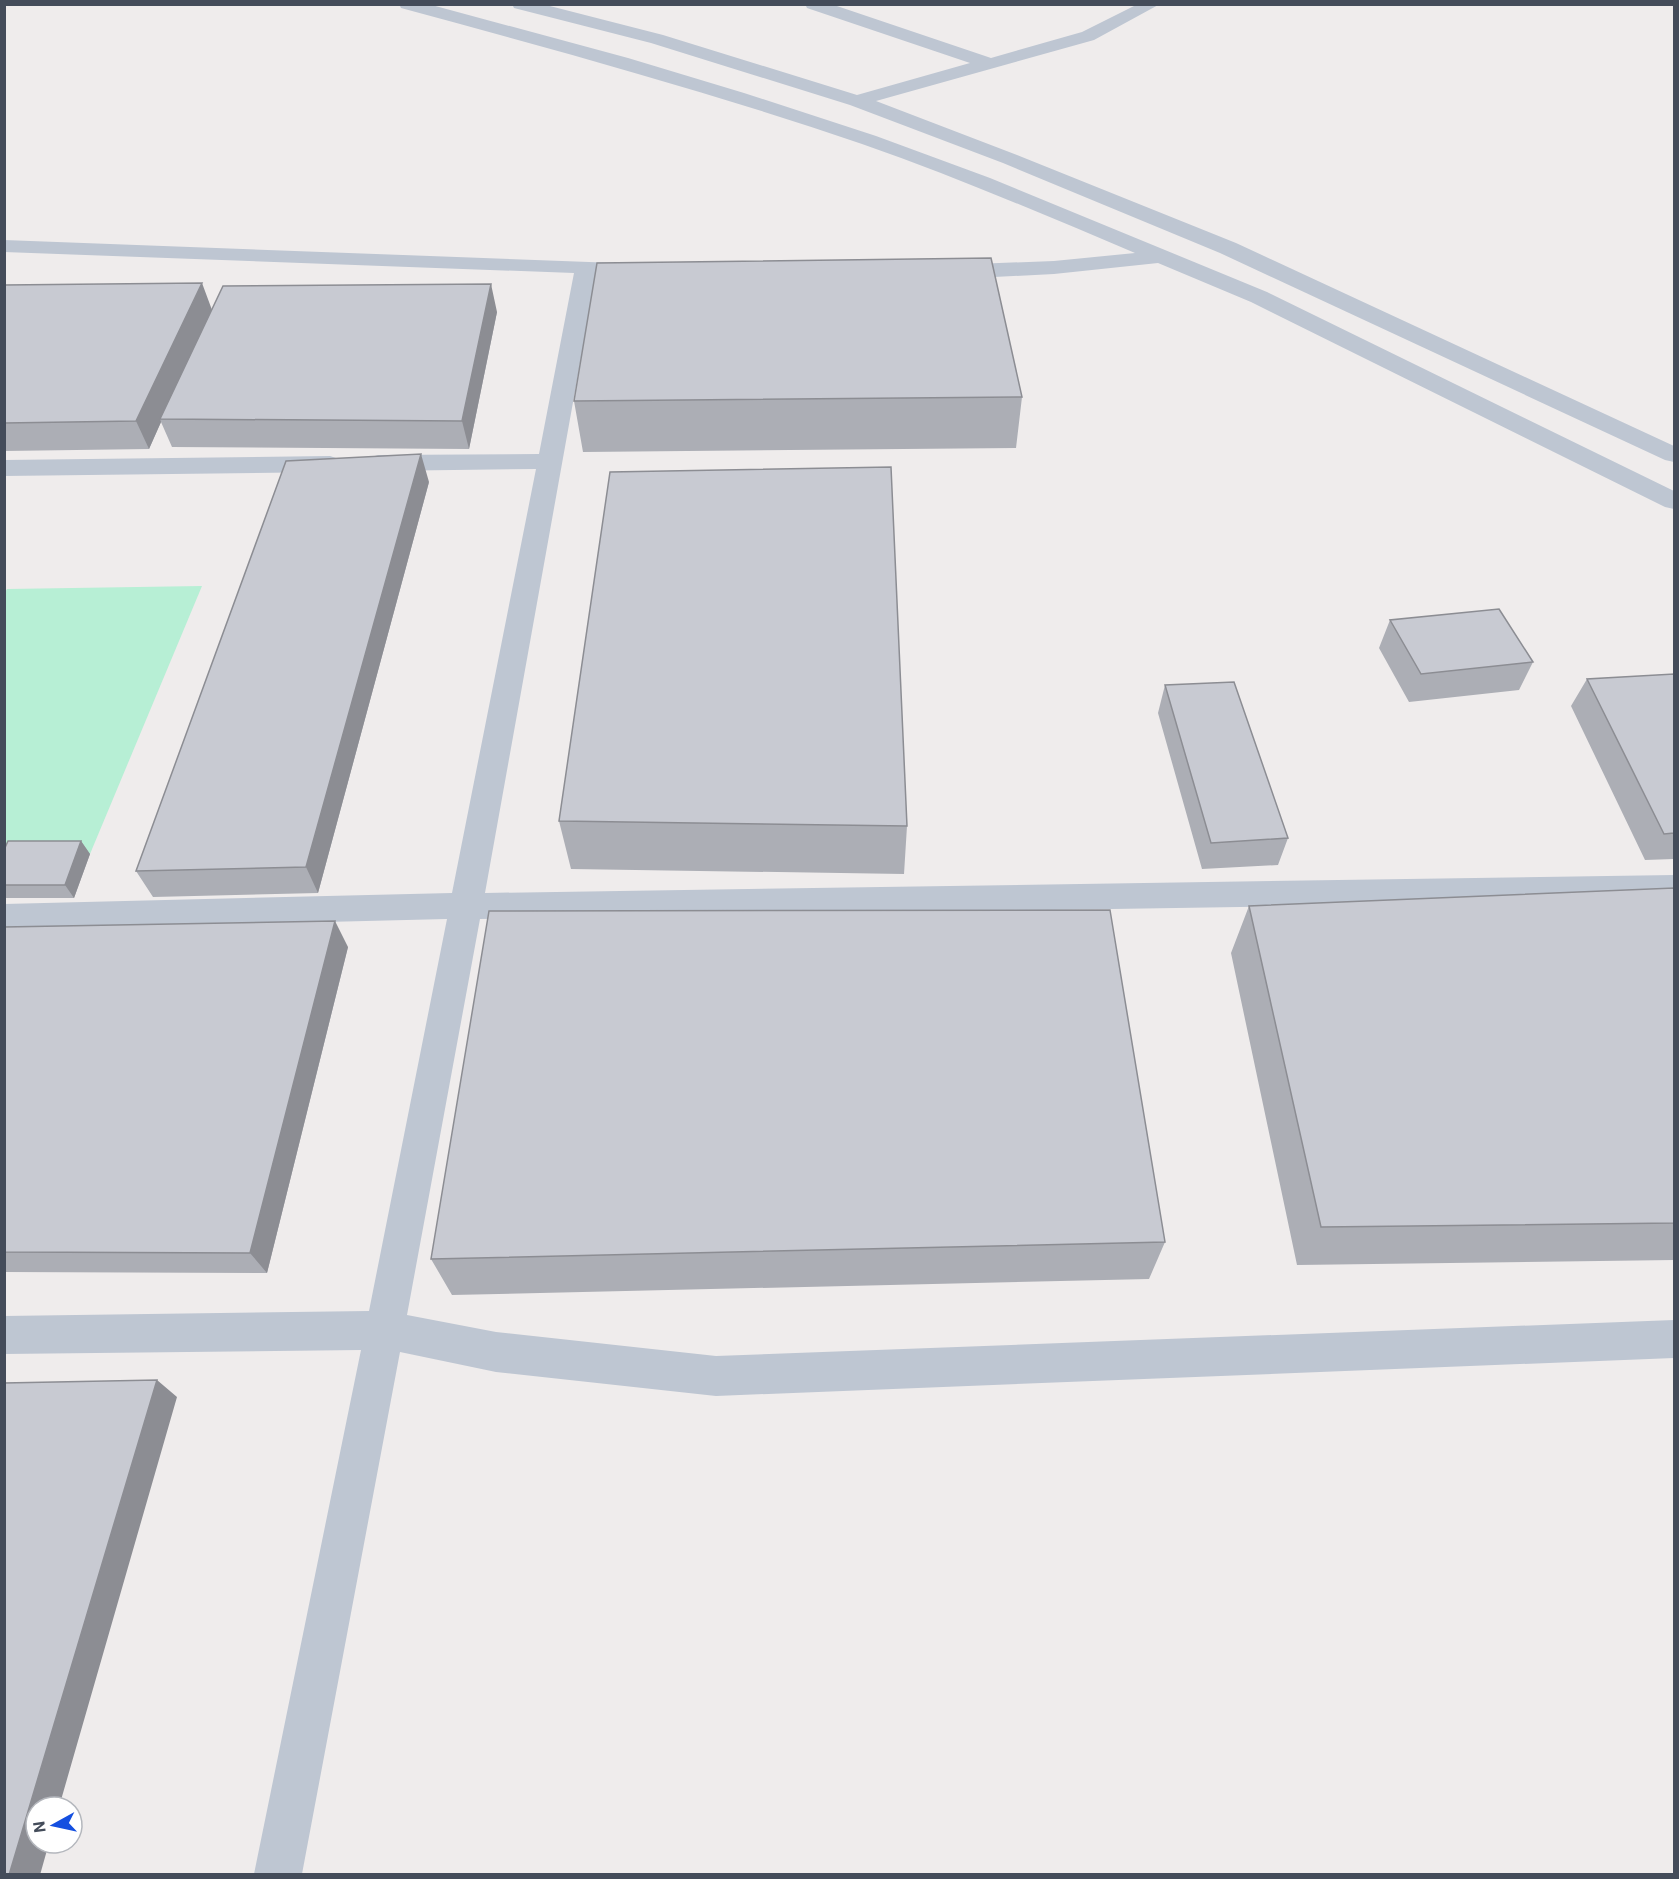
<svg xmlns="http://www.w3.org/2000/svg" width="1679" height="1879" viewBox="0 0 1679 1879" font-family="Roboto,sans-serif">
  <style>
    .green { fill: #b7efd5 }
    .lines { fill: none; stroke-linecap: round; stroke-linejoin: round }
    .minor { fill: #bec6d2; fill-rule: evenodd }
    .wall { fill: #acaeb5 }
    .shaded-wall { fill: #8c8d93 }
    .building { fill: #c8cad2; stroke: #8c8d93; stroke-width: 1.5 }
  </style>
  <rect width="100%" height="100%" fill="#efecec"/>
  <path class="green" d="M202,586L90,854L5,855L4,594L7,589Z"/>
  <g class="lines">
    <path class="minor" d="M399,4H428L628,58L744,93L876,136L990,178L1267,292L1674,491V509L1665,507L1251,302L1158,263L1054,274L975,278L940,277L937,272L940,267L948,265L1054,261L1135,253C1045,215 954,176 862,144C710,92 556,50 401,8Z
      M512,4H542L663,35L857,95L970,63L807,8L805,4H831L991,58L1082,32L1138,4H1160L1094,40L876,101L1017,155L1236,243L1674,446V462L1665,460L1220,253L1003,163L850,105L651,43L514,8Z
      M4,240L616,263L619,268L616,273L596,274L485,893L1674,875V900L480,919L407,1315L496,1332L716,1356L1674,1320V1358L716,1396L496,1372L400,1352L302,1874H254L361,1350L4,1354V1316L369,1311L447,919L4,930V904L452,893L536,469L378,471L369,468L366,463L369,458L378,455L539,454L574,273L4,252Z
      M330,456L339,459L342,464L339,469L330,472L4,476V460Z"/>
  </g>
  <path class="wall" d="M4,285L212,309L497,312L469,449L172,447L161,422L149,449L4,451Z
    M1022,397L1016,448L583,452L574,401Z
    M429,482L318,893L153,897L136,871Z
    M1390,620L1533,662L1519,690L1409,702L1379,648Z
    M1674,674V859L1645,860L1571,706L1587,679Z
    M1165,685L1288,838L1278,865L1202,869L1158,713Z
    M559,821L907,826L904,874L571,869Z
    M81,841L90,854L74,898H4V850Z
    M1674,888V1260L1297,1265L1231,953L1249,906Z
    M4,927L348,947L267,1273L4,1272Z
    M1165,1242L1149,1279L452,1295L431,1259Z"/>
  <path class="shaded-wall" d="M202,283L212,310L160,419L161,422L149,449L136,421Z
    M491,284L497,312L469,449L462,421Z
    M421,454L429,482L318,893L306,867Z
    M81,841L90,854L74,898L65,885Z
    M335,921L348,947L267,1273L250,1253Z
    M157,1380L177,1397L59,1807H36V1843H49L40,1875H9Z"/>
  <path class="building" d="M991,258L1022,397L574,401L597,263Z
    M202,283L136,421L4,423V285Z
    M491,284L462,421L160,419L223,286Z
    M421,454L306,867L136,871L286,461Z
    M891,467L907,826L559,821L610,472Z
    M1499,609L1533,662L1421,674L1390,620Z
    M1674,674V833L1664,834L1587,679Z
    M1234,682L1288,838L1211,843L1165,685Z
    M8,841H81L65,885H4V850Z
    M1674,888V1223L1321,1227L1249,906Z
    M1110,910L1165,1242L431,1259L489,911Z
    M335,921L250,1253L4,1252V927Z
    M157,1380L9,1875H4V1383Z"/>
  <rect width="1679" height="1879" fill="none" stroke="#444c5a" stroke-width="12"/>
  <g transform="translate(54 1825) rotate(262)"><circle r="28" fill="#ffffff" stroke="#b4b7bd" stroke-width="1.5"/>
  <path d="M0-4.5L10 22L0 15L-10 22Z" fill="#144fe0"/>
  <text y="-9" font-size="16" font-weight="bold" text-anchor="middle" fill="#444c5a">N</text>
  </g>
</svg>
